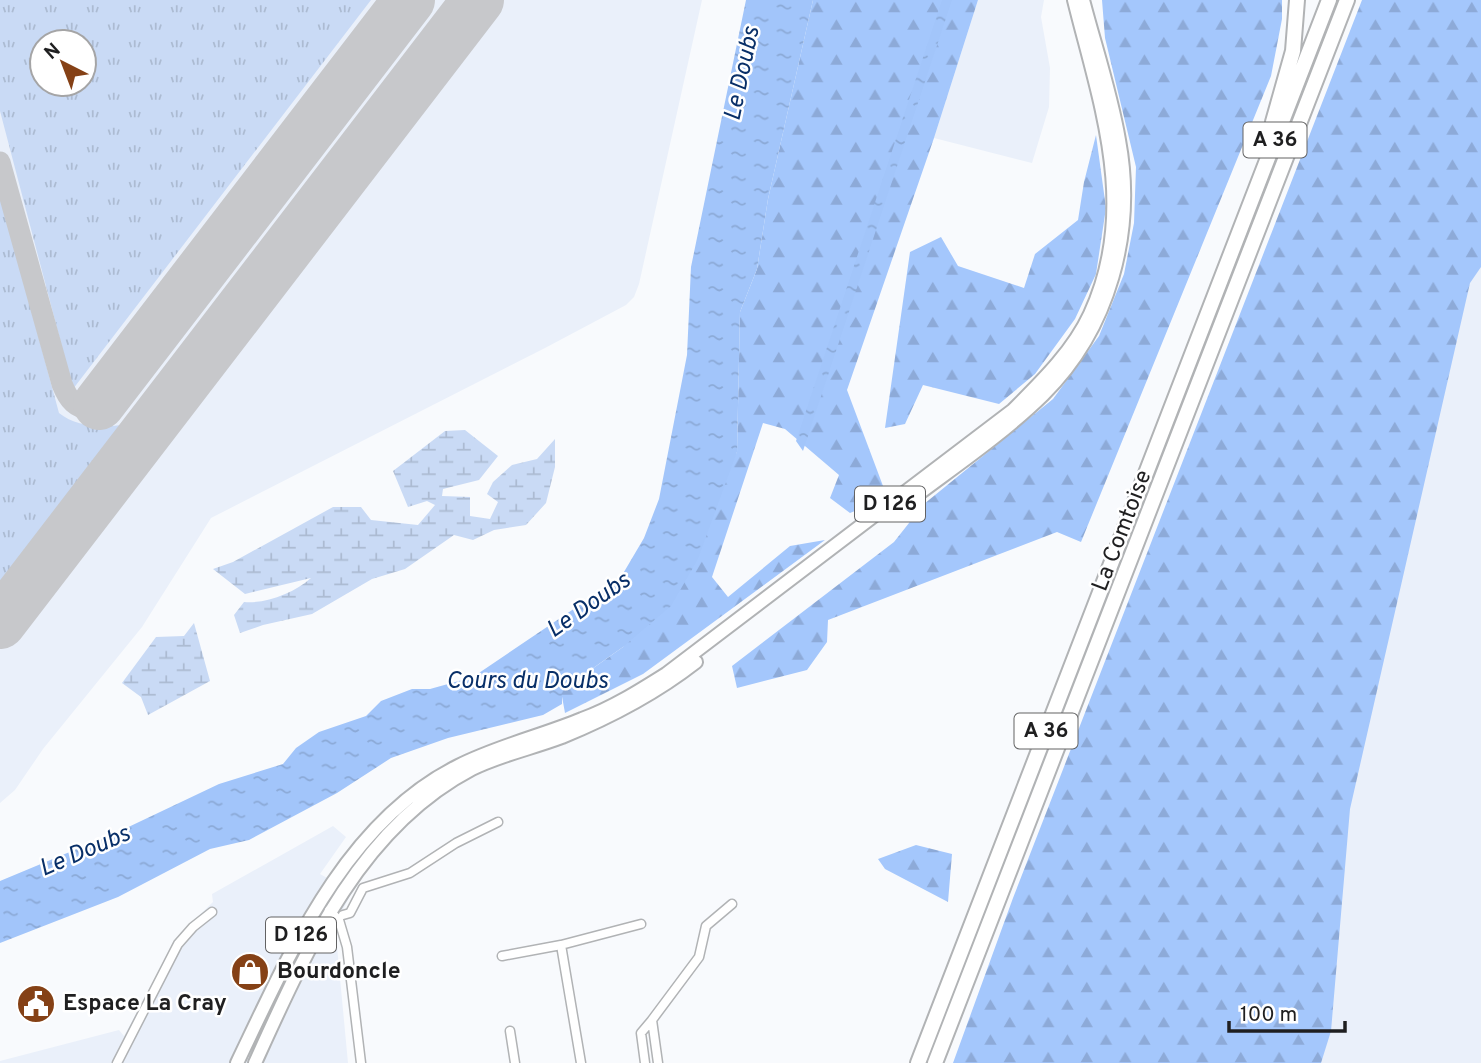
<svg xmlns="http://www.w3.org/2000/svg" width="1481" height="1063" viewBox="0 0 1481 1063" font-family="Overpass,sans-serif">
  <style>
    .built { fill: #eaf0fa; fill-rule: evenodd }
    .grass { fill: url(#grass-tufts); fill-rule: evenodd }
    .forest { fill: url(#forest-firs) }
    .wetland { fill: url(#wetland-marsh) }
    .water { fill: url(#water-ripples) }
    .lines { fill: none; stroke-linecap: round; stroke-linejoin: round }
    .taxiway { stroke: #c7c8cb; stroke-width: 21 }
    .runway { stroke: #c7c8cb; stroke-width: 52 }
    .minor-casing { stroke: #b1b3b5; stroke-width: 11 }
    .primary-casing { stroke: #b1b3b5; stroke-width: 16 }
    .motorway-casing { stroke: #b1b3b5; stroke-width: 18 }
    .minor { stroke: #fff; stroke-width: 8 }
    .primary { stroke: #fff; stroke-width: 12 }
    .motorway { stroke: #fff; stroke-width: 14 }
    .labels { text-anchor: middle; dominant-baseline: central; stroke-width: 5; stroke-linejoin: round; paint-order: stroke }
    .shield { fill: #fff; stroke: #626263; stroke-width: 2 }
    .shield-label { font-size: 21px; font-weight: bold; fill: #1f1f20 }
    .street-label { font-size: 23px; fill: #1f1f20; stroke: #fff }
    .poi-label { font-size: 23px; font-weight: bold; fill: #1f1f20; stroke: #fff; text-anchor: start }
    .water-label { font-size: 24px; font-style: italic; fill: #082f68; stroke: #fff }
  </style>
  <defs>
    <pattern id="grass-tufts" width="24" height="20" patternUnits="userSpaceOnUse" patternTransform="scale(1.75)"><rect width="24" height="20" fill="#c9daf5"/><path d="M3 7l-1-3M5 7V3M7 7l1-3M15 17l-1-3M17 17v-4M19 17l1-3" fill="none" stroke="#acbbd2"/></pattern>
    <pattern id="forest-firs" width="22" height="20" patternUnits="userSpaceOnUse" patternTransform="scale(1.75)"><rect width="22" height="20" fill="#a4c7fc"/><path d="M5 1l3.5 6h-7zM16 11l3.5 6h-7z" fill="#8daad8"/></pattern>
    <pattern id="wetland-marsh" width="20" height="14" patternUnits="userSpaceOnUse" patternTransform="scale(1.75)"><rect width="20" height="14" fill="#c9daf5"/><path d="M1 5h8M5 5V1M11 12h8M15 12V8" fill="none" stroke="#acbbd2"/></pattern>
    <pattern id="water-ripples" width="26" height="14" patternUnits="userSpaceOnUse" patternTransform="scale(1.75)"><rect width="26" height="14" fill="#a2c5fa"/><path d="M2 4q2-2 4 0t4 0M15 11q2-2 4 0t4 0" fill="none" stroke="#8ba9d6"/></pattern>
  </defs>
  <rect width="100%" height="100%" fill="#f8fafd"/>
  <path class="built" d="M0,0H702L639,284L634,297L626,305L545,348L211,518L142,627L43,749L15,790L0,803ZM42,42H84V84H42Z
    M978,0H1044L1041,17L1050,68L1049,107L1032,163L934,138Z
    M1481,0V1063H1200Z
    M333,826L346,837L320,874L352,892L335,925L348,1063H0V1061L119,1030L124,1036L179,935L213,902L212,894Z"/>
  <path class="grass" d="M0,0H371L73,389L0,111ZM84,42V84H42V42Z
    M447,0H462L0,604V194L59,413C75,426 100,428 121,425Z"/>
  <path class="forest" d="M813,0H978L934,138L847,390L883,486L867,506L850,513L830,498L839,475L785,429L763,423L712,577L728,597L790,546L825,540L643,674L565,713L561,691L623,647L737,452L740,312L757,269L768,199Z
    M1102,0H1282V19L1271,76L1081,542L1057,532L828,620L827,642L807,670L737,688L732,666L894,542L924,504L1053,399L1099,336L1124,274L1134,223L1136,167L1105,38Z
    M1362,0H1481V267L1470,283L1350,809L1331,1031L1321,1063H953L1013,898Z
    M1096,135L1106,208L1096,274L1075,319L1035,374L999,404L923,385L905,424L885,428L910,252L941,237L958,266L1024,288L1035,254L1078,220L1084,182Z
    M916,845L952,854L948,902L885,869L878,859Z"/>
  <path class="wetland" d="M465,430L498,456L479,480L443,489L442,496L470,497V516L490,519L498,502L487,494L493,482L512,465L537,459L555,439V467L546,503L526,525L494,530L473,540L454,535L405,569L372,579L312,614L263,625L240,633L234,615L244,602C266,604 294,593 311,578L245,594L213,569L233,562L333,507H361L371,520L418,525L435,505L427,501L408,507L393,471L445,431Z
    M194,623L210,681L148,715L141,697L122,683L156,637L184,636Z"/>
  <path class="water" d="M746,0H813L768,199L757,269L740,312L737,452L698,559L671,606L623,647L562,690V704L543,715L448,738L391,758L337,793L249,840L210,849L118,897L0,943V881L120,831L219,784L283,764L296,748L319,732L366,716L381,701L412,689H430L473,677L621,577L644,538L659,499L687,355L691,267Z
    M942,0H952L803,451L796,441Z"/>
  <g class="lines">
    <path class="taxiway" d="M0,162L62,384C68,399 76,411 94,409L99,404"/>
    <path class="runway" d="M99,404L409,0
      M0,623L478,0"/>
    <defs>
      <path id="minor" d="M329,910L339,920L347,947L361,1063
        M343,915L350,913L363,888L410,873L456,843L498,822
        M561,945L641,924
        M502,956L561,945L581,1063
        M510,1031L515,1063
        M117,1063L178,944L193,927L212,912
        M645,1063L641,1033L652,1020
        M658,1063L652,1020L699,957L706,926L732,904"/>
      <path id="primary" d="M909,501C954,467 1002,435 1043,395C1110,329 1136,231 1119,140C1111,93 1095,46 1083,0
        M237,1063C289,955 344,823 458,766C497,746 541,736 582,719C612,708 639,691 666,674L1013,410C1041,382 1073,351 1090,314C1139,208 1100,105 1074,0
        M255,1063C305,953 359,828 472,769C500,755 533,748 562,737C611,717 655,694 696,662"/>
      <path id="motorway" d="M1273,122L1293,51L1297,0
        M918,1063L1329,0
        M935,1063L1347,0"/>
    </defs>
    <use href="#minor" class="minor-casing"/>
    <use href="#primary" class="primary-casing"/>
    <use href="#motorway" class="motorway-casing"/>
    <use href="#minor" class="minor"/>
    <use href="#primary" class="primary"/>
    <use href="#motorway" class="motorway"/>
  </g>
  <defs>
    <symbol id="shop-disc" viewBox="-11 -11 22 22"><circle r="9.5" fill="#854116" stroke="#fff"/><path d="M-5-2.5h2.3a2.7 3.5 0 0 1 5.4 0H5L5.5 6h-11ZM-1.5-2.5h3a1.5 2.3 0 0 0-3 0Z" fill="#fff"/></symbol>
    <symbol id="civic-disc" viewBox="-11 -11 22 22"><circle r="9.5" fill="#854116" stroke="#fff"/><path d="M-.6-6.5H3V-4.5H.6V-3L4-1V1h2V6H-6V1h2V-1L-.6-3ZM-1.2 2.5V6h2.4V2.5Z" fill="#fff"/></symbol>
  </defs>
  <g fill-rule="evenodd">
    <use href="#shop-disc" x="228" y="950" width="44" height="44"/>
    <use href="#civic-disc" x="14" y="982" width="44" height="44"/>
  </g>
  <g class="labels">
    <g class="shield">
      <rect x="1243.5" y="122.5" width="63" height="35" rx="5"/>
      <rect x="855" y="486.5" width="70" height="35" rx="5"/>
      <rect x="1014.5" y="713.5" width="63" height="35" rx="5"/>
      <rect x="266" y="917.5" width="70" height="35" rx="5"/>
    </g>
    <g class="shield-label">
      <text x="1275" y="140">A 36</text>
      <text x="890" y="504">D 126</text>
      <text x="1046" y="731">A 36</text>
      <text x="301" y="935">D 126</text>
    </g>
    <g class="street-label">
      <text transform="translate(1123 531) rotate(-69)">La Comtoise</text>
    </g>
    <g class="poi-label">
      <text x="277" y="972">Bourdoncle</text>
      <text x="63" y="1004">Espace La Cray</text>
    </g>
    <g class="water-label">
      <text transform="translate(743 74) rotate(-78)">Le Doubs</text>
      <text transform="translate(589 606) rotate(-35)">Le Doubs</text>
      <text x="527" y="682">Cours du Doubs</text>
      <text transform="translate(85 852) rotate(-23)">Le Doubs</text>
    </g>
  </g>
  <g transform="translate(63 63) rotate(318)"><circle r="33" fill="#ffffff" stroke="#a5a5a6" stroke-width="2"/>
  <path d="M0-5L12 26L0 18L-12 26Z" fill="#854116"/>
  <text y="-10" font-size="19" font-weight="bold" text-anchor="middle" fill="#1f1f20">N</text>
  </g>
  <path d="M1229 1021v10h116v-10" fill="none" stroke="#1f1f20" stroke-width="3.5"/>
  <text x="1240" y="1021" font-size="21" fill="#1f1f20" stroke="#ffffff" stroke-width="5" paint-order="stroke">100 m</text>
</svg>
